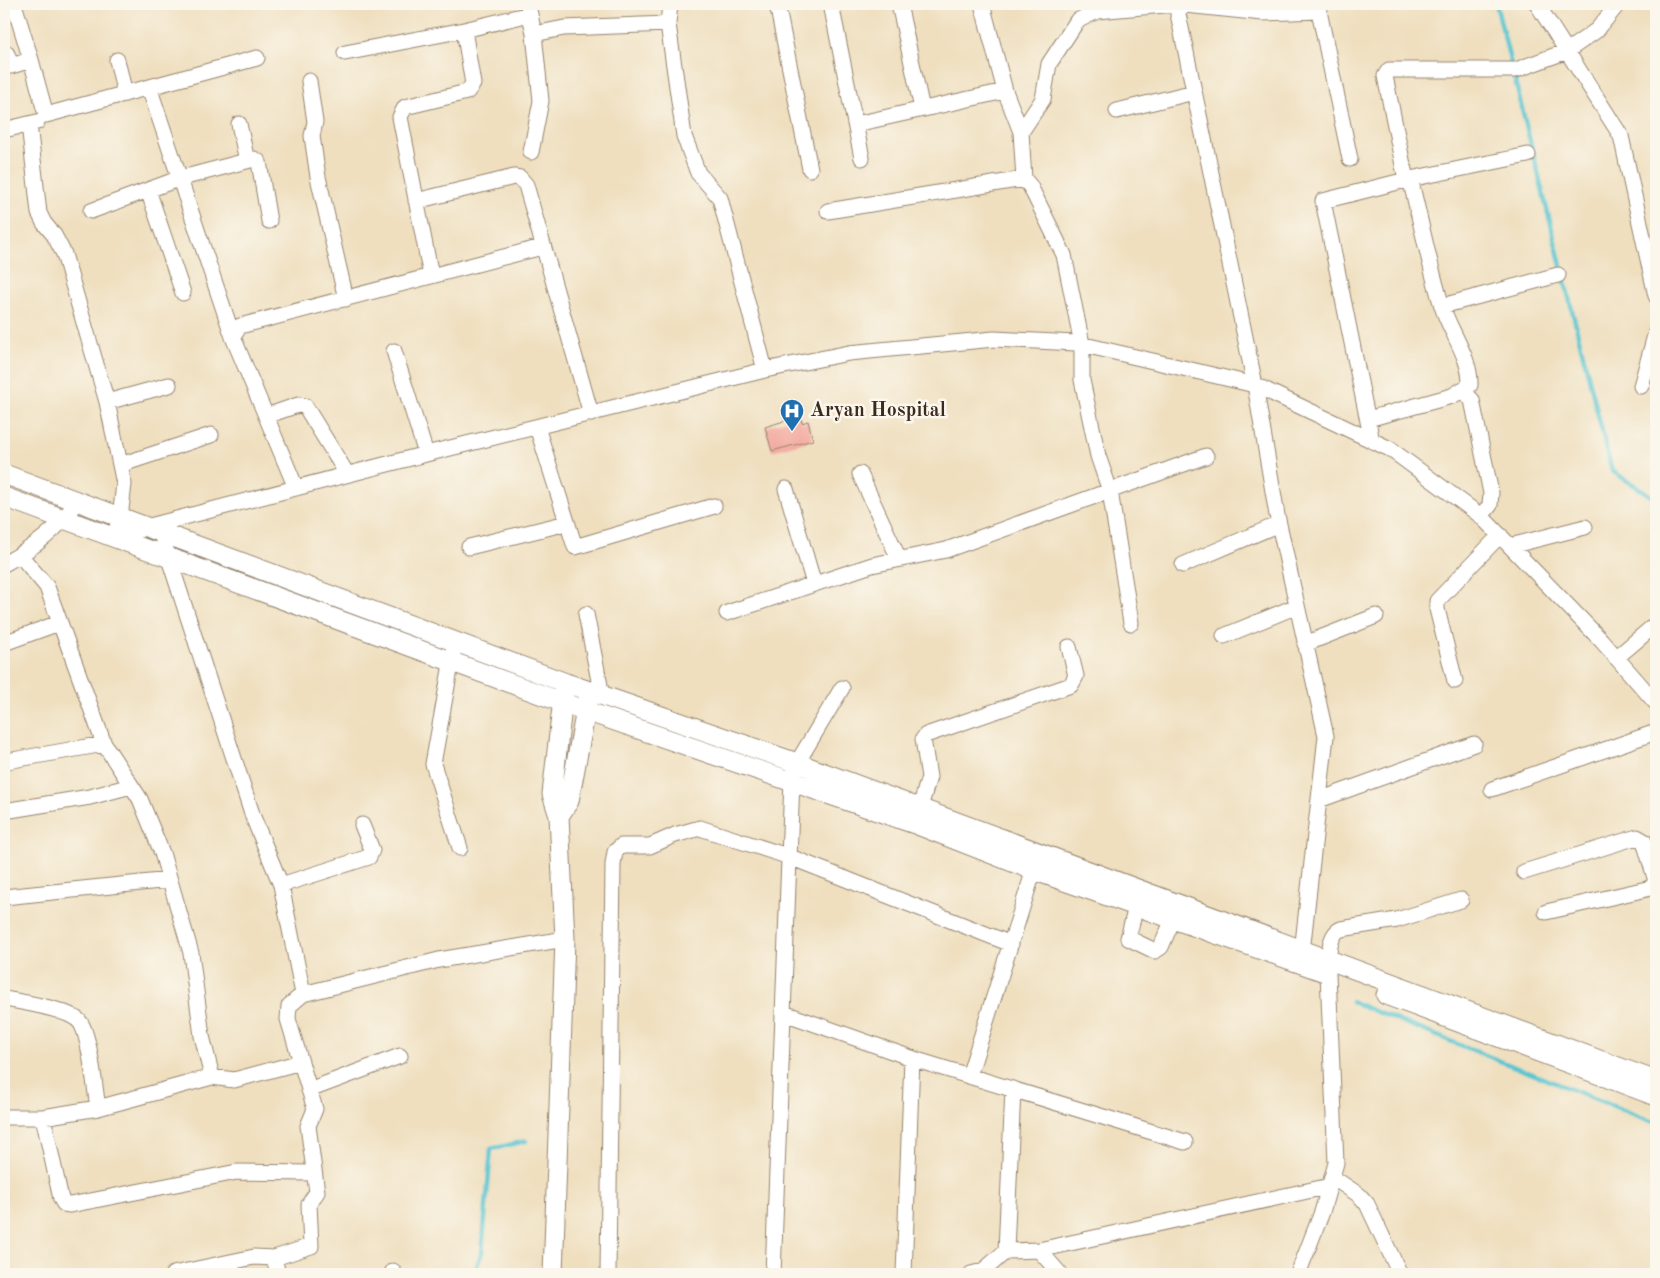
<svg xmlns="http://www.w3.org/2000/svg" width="1660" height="1278" viewBox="0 0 1660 1278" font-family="'Old Standard TT',serif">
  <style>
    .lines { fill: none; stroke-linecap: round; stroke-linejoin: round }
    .stream { stroke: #58c5d0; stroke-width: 4.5 }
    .building { fill: #f3aaa0 }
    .minor-casing { stroke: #95846e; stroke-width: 17 }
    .major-casing { stroke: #95846e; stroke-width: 21 }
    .minor { stroke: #fff; stroke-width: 15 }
    .major { stroke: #fff; stroke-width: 19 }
    .labels { text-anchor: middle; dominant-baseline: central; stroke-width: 5; stroke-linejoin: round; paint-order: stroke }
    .poi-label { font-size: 20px; font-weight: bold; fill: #3b2a1e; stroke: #fbf7ec; text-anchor: start }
  </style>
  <rect width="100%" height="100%" fill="#fbf7ec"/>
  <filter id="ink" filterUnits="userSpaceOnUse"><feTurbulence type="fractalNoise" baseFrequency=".02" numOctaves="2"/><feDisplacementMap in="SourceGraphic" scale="10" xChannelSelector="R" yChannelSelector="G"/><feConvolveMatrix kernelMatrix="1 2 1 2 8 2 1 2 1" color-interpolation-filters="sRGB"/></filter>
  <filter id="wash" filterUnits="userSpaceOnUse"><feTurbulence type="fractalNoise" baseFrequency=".0096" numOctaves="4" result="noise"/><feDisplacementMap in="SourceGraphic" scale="20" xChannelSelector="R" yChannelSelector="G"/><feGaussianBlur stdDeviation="1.12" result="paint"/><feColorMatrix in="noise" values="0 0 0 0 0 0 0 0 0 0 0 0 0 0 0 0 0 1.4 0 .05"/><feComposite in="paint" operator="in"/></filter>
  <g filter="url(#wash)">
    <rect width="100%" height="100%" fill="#efdfbf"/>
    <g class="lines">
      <path class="stream" d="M 1496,4 L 1612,471 L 1656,499
        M 1352,1002 L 1656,1123
        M 474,1274 L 482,1252 L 491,1149 L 526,1141"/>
    </g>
    <g id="blocks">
      <path class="building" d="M 800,416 L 802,423 L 808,421 L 813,440 L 772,451 L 765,427 Z"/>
    </g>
  </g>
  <g filter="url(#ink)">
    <use href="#blocks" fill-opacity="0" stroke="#95846e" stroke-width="1"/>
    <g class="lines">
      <defs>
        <path id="minor" d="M 14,4 L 31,60
          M 670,4 L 668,24 L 684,136 L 698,173 L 720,198 L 765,370
          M 777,4 L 810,169
          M 831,4 L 862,158
          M 899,4 L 922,109
          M 982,4 L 1005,91 L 1021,132 L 1024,179
          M 1176,4 L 1255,385 L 1277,515 L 1326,736 L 1301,961
          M 1537,4 L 1621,136 L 1656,296
          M 528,5 L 534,34 L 541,101 L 531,152
          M 534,34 L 564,28 L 668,24
          M 345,53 L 464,30 L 530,14
          M 4,54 L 7,54 L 11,66 L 31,60 L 46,115 L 257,58
          M 117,60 L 125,94
          M 309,81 L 315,122 L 312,136 L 318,177 L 346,299
          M 149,87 L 233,337
          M 1117,111 L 1194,92
          M 29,124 L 39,213 L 44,223 L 54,235 L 64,254 L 107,402 L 124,484 L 120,518 L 114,537
          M 239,124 L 247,161
          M 856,124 L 1005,91
          M 4,130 L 37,122
          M 1021,132 L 1043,99 L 1049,64 L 1077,21 L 1097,11 L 1176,4 L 1263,13 L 1319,11 L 1350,159
          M 1406,180 L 1385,76 L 1389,70 L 1516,70 L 1567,51 L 1597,30 L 1618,4
          M 148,190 L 183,293
          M 416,201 L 514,177 L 520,178 L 526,185 L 591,414
          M 91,211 L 178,179 L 254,159 L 259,162 L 269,221
          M 828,211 L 1024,179 L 1030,186 L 1064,255 L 1082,344 L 1082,380 L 1098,456 L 1110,491 L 1131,623
          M 431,276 L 400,117 L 405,107 L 467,92 L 473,84 L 464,30
          M 1442,306 L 1558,275
          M 394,351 L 426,454
          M 1641,386 L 1656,332
          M 1463,391 L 1472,400 L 1491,493 L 1490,505 L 1481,516
          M 107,402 L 169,385
          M 266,416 L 298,405 L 305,406 L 347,474
          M 1368,419 L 1452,396 L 1470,385 C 1471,358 1450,332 1442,306 C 1429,265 1421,221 1410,179
          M 537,427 L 575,547 L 714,506
          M 1372,441 L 1323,201 L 1410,179 L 1528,155
          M 120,465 L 211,435
          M 860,474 L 899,559
          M 296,488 L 233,337 L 240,326 L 542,247
          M 786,489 L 814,584
          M 161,534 L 253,817 L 281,885 L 303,994
          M 118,539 L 146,527 L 426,454 L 765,370 L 849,353 L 994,339 L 1076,343 L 1255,385 L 1390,449 L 1481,516 L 1601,640 L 1656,703
          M 1510,546 L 1585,527
          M 469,547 L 567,523
          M 20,555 L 47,587 L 104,744 L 140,799 L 162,853 L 191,953 L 202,1036 L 212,1077
          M 4,564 C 33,548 60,529 77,500
          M 1183,565 L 1279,524
          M 727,613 L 872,565 L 946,550 L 1206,456
          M 586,614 L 602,696
          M 1224,636 L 1297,606
          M 455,642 L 433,764 L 460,848
          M 4,643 L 59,623
          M 1305,644 L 1376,616
          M 1616,658 L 1656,624
          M 1455,681 L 1437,609 L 1437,601 L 1500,535
          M 7,761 L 104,744
          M 1492,789 L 1656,732
          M 1319,800 L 1474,744
          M 4,811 L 90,797 L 131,786
          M 917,818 L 929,777 L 923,739 L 926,735 L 1071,685 L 1076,676 L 1069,647
          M 1524,872 L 1637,837 L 1644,841 L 1656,881 L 1651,888 L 1546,912
          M 281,885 L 369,857 L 372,850 L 362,825
          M 1139,895 L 1128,938 L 1155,951 L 1161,947 L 1177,910
          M 4,897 L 170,880
          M 4,999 C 21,1002 69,1009 80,1022 C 90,1035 95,1090 98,1108 L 212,1077 L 234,1080 L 301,1062
          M 784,1013 L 920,1061 L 1185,1142
          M 969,1076 L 1037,860
          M 309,1090 L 400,1056
          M 4,1117 L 43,1117 L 98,1108
          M 43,1117 L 61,1199 L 64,1204 L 70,1205 L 237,1172 L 314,1173
          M 1332,1177 L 1359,1195 L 1367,1204 L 1400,1274
          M 1039,1250 L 1060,1274
          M 1006,1251 L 1039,1250 L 1330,1186
          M 274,1258 L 278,1274
          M 393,1271 L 394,1274
          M 173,1274 L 254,1257 L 274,1258 L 311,1246 L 309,1204 L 317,1192 L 308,1126 L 315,1109 L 288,1019 L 289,1006 L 303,994 L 439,960 L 565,939
          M 608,1274 L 613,864 L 615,852 L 621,846 L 650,846 L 675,835 L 700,828 L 790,857 L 1011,944
          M 773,1274 L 792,781 L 797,763 L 842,688
          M 904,1274 L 912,1058
          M 971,1274 L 983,1271 L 1006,1251 L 1013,1089
          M 1298,1274 L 1322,1212 L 1336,1163 L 1328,973 C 1328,961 1328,934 1341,929 L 1397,920 L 1461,900"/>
        <path id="major" d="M 4,474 L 566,683 L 800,764 L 1656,1081
          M 4,497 L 586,711 L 915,824 L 1033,870 L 1325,972
          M 559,816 L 569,801 L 588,699
          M 1386,995 L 1656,1096
          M 553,1274 L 565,939 L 559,816 L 552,794 L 564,690"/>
      </defs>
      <use href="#minor" class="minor-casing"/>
      <use href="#major" class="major-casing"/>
      <use href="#minor" class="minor"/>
      <use href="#major" class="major"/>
    </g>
  </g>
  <defs>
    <symbol id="hospital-pin" viewBox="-11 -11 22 30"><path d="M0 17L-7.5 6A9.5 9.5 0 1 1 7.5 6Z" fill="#1f6fb2" stroke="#fbf7ec"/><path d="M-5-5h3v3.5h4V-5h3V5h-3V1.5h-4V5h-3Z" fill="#fff"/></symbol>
  </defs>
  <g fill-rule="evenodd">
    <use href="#hospital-pin" x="778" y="397" width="28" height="38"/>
  </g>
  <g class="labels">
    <g class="poi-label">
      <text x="810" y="411">Aryan Hospital</text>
    </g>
  </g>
  <rect width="1660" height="1278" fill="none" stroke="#fbf7ec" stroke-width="20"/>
</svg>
